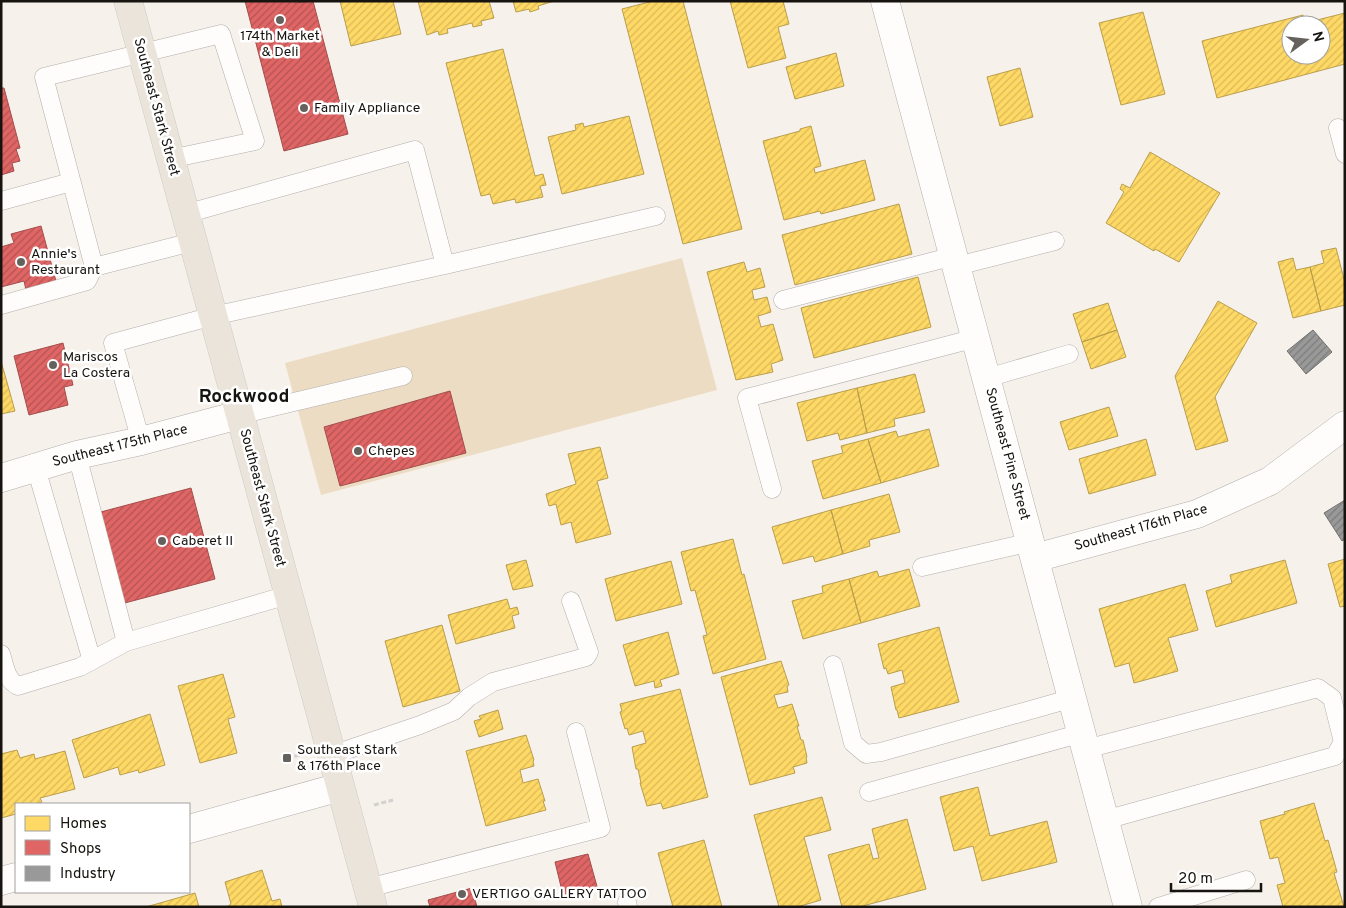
<svg xmlns="http://www.w3.org/2000/svg" width="1346" height="908" viewBox="0 0 1346 908" font-family="Overpass,sans-serif">
  <style>
    .green { fill: #eddcc4 }
    .homes { fill: url(#homes-hatch); stroke: #b99e4c; fill-rule: evenodd }
    .shops { fill: url(#shops-hatch); stroke: #a44d4c }
    .industry { fill: url(#industry-hatch); stroke: #727170 }
    .lines { fill: none; stroke-linecap: round; stroke-linejoin: round }
    .lane-casing { stroke: #b2aeaa; stroke-width: 19 }
    .street-casing { stroke: #b2aeaa; stroke-width: 29 }
    .primary-casing { stroke: #cdcbc8; stroke-width: 29 }
    .path { stroke: #d3d2d0; stroke-width: 3; stroke-dasharray: 5 2.5; stroke-linecap: butt }
    .lane { stroke: #fefdfc; stroke-width: 18 }
    .street { stroke: #fefdfc; stroke-width: 28 }
    .primary { stroke: #eae4da; stroke-width: 28 }
    .poi-dot { fill: #65615d; stroke: #fff; stroke-width: 2 }
    .labels { text-anchor: middle; dominant-baseline: central; stroke-width: 5; stroke-linejoin: round; paint-order: stroke }
    .poi-label { font-size: 14px; fill: #171410; stroke: #fff; text-anchor: start }
    .street-label { font-size: 14px; fill: #171410; stroke: #fff }
    .district-label { font-size: 19px; font-weight: bold; fill: #171410; stroke: #fff }
  </style>
  <defs>
    <pattern id="homes-hatch" width="6" height="6" patternUnits="userSpaceOnUse" patternTransform="scale(1.25)"><rect width="6" height="6" fill="#ffd966"/><path d="M-1 1l2-2M0 6l6-6M5 7l2-2" fill="none" stroke="#dab957"/></pattern>
    <pattern id="shops-hatch" width="6" height="6" patternUnits="userSpaceOnUse" patternTransform="scale(1.25)"><rect width="6" height="6" fill="#e06666"/><path d="M-1 1l2-2M0 6l6-6M5 7l2-2" fill="none" stroke="#b55353"/></pattern>
    <pattern id="industry-hatch" width="6" height="6" patternUnits="userSpaceOnUse" patternTransform="scale(1.25)"><rect width="6" height="6" fill="#999"/><path d="M-1 1l2-2M0 6l6-6M5 7l2-2" fill="none" stroke="#7c7c7b"/></pattern>
  </defs>
  <rect width="100%" height="100%" fill="#f6f1eb"/>
  <path class="green" d="M 682,258 L 717,390 L 321,495 L 285,363 Z"/>
  <path class="homes" d="M 340,1 L 393,1 L 401,34 L 351,46 Z
    M 418,1 L 489,1 L 494,18 L 481,21 L 482,25 L 473,27 L 472,23 L 447,29 L 448,33 L 439,35 L 438,31 L 427,35 Z
    M 513,1 L 554,1 L 538,6 L 539,9 L 530,12 L 529,9 L 516,12 Z
    M 653,1 L 683,1 L 742,229 L 683,244 L 622,9 Z
    M 730,1 L 783,1 L 789,24 L 778,27 L 786,58 L 748,68 Z
    M 1143,12 L 1165,94 L 1121,105 L 1099,23 Z
    M 1345,13 L 1345,64 L 1217,98 L 1202,41 L 1303,15 L 1305,23 ZM 1291,25 L 1321,25 L 1321,55 L 1291,55 Z
    M 503,49 L 535,176 L 543,174 L 546,185 L 540,186 L 543,197 L 516,203 L 515,199 L 493,204 L 490,194 L 481,196 L 446,63 Z
    M 836,53 L 844,86 L 795,99 L 786,67 Z
    M 1020,68 L 1033,117 L 1000,126 L 987,77 Z
    M 629,116 L 644,174 L 562,194 L 548,137 L 576,130 L 575,125 L 583,123 L 584,127 Z
    M 811,126 L 821,166 L 814,168 L 815,173 L 865,160 L 875,200 L 821,214 L 820,211 L 784,220 L 763,141 L 800,131 L 800,129 Z
    M 1150,152 L 1220,193 L 1179,262 L 1155,249 L 1154,251 L 1106,223 L 1124,192 L 1120,189 L 1122,184 L 1130,188 Z
    M 899,204 L 912,254 L 795,285 L 782,235 Z
    M 1336,248 L 1345,283 L 1345,305 L 1321,311 L 1310,267 L 1324,263 L 1321,251 Z
    M 1293,258 L 1296,270 L 1310,267 L 1321,311 L 1293,318 L 1278,262 Z
    M 744,262 L 747,272 L 760,268 L 765,287 L 752,290 L 754,300 L 767,297 L 771,312 L 758,316 L 761,327 L 773,324 L 783,360 L 771,364 L 773,372 L 736,380 L 707,272 Z
    M 918,277 L 931,327 L 814,358 L 801,308 Z
    M 1218,301 L 1257,323 L 1215,397 L 1228,441 L 1196,450 L 1175,376 Z
    M 1108,303 L 1117,330 L 1082,342 L 1073,314 Z
    M 1117,330 L 1126,357 L 1091,369 L 1082,342 Z
    M 1,361 L 15,411 L 1,414 Z
    M 915,374 L 925,412 L 894,419 L 895,426 L 867,433 L 857,388 Z
    M 857,388 L 867,433 L 840,440 L 838,433 L 807,441 L 797,403 Z
    M 1109,407 L 1118,436 L 1069,450 L 1060,422 Z
    M 929,429 L 939,466 L 881,483 L 868,439 L 896,431 L 898,437 Z
    M 868,439 L 881,483 L 823,499 L 812,461 L 843,453 L 841,446 Z
    M 1146,439 L 1156,475 L 1089,494 L 1079,459 Z
    M 600,447 L 608,478 L 597,481 L 611,534 L 576,543 L 571,522 L 561,525 L 556,504 L 549,506 L 546,494 L 576,484 L 568,454 Z
    M 889,494 L 900,532 L 869,540 L 870,546 L 843,554 L 831,510 Z
    M 831,510 L 843,554 L 815,562 L 813,556 L 783,564 L 772,527 Z
    M 733,539 L 742,575 L 744,574 L 766,659 L 713,674 L 703,636 L 707,635 L 695,590 L 691,591 L 681,552 Z
    M 1345,559 L 1345,606 L 1340,607 L 1328,564 Z
    M 526,560 L 533,586 L 513,590 L 506,565 Z
    M 1285,560 L 1297,603 L 1216,627 L 1206,591 L 1232,583 L 1230,575 Z
    M 671,561 L 682,604 L 616,621 L 605,579 Z
    M 909,569 L 920,606 L 861,623 L 849,579 L 877,571 L 879,577 Z
    M 849,579 L 861,623 L 803,639 L 792,601 L 823,593 L 822,586 Z
    M 1185,584 L 1198,630 L 1168,638 L 1178,671 L 1134,683 L 1129,663 L 1115,667 L 1099,609 Z
    M 507,599 L 510,609 L 517,607 L 519,614 L 512,616 L 515,628 L 456,644 L 448,615 Z
    M 442,625 L 460,691 L 403,707 L 385,641 Z
    M 939,627 L 959,702 L 899,718 L 897,710 L 896,710 L 891,687 L 905,683 L 902,670 L 888,674 L 886,668 L 884,669 L 878,644 Z
    M 668,632 L 679,674 L 660,680 L 662,686 L 655,688 L 654,681 L 635,686 L 623,645 Z
    M 781,661 L 789,685 L 787,686 L 788,692 L 774,695 L 778,708 L 792,704 L 799,726 L 797,726 L 801,740 L 803,740 L 807,757 L 806,757 L 807,763 L 793,767 L 795,773 L 750,785 L 721,677 Z
    M 223,674 L 235,717 L 228,719 L 237,753 L 200,763 L 178,686 Z
    M 680,689 L 708,797 L 663,809 L 661,803 L 647,806 L 640,783 L 641,783 L 638,769 L 636,769 L 632,747 L 646,743 L 643,731 L 629,735 L 627,728 L 625,729 L 620,712 L 622,711 L 620,704 Z
    M 498,710 L 503,729 L 479,737 L 474,721 L 481,719 L 479,716 Z
    M 150,714 L 165,765 L 139,773 L 138,770 L 120,775 L 118,767 L 84,778 L 72,740 Z
    M 526,735 L 534,760 L 533,761 L 534,766 L 520,770 L 523,783 L 538,779 L 545,801 L 543,801 L 546,810 L 486,826 L 466,751 Z
    M 17,750 L 20,758 L 34,754 L 35,759 L 65,751 L 75,789 L 40,798 L 42,802 L 35,804 L 16,804 L 16,814 L 1,818 L 1,754 Z
    M 978,787 L 990,836 L 1047,821 L 1057,862 L 982,881 L 973,846 L 954,851 L 940,797 Z
    M 822,797 L 831,830 L 804,837 L 821,900 L 797,907 L 779,907 L 754,815 Z
    M 1314,803 L 1325,841 L 1328,840 L 1337,872 L 1334,873 L 1344,907 L 1283,907 L 1277,885 L 1285,883 L 1278,857 L 1270,859 L 1260,821 L 1285,814 L 1284,812 Z
    M 907,819 L 926,889 L 859,907 L 842,907 L 828,855 L 869,844 L 873,859 L 879,858 L 872,829 Z
    M 704,840 L 722,907 L 673,907 L 658,853 Z
    M 262,870 L 272,901 L 280,899 L 282,907 L 227,907 L 231,904 L 225,882 Z
    M 195,893 L 199,907 L 146,907 Z"/>
  <path class="shops" d="M 245,1 L 295,1 L 295,3 L 313,1 L 348,134 L 284,151 Z
    M 1,88 L 4,88 L 20,148 L 16,149 L 20,161 L 12,163 L 14,171 L 1,175 Z
    M 41,226 L 56,281 L 26,290 L 24,281 L 1,287 L 1,247 L 14,243 L 11,234 Z
    M 63,343 L 73,385 L 64,387 L 68,405 L 29,415 L 14,356 Z
    M 450,391 L 466,453 L 340,486 L 324,427 Z
    M 191,488 L 215,579 L 121,604 L 97,513 Z
    M 588,854 L 598,890 L 564,899 L 555,862 Z
    M 472,888 L 477,907 L 430,907 L 428,900 Z"/>
  <path class="industry" d="M 1313,330 L 1332,352 L 1306,374 L 1287,351 Z
    M 1345,500 L 1345,539 L 1342,541 L 1324,513 Z"/>
  <g class="lines">
    <defs>
      <path id="lane" d="M 1338,128 L 1345,154
        M 170,159 L 255,141 L 221,34 L 44,77 L 94,267 L 192,242
        M 1,201 L 71,182
        M 445,265 L 656,216
        M 957,266 L 1055,241
        M 783,300 L 954,256
        M 1,305 L 87,281 L 94,267
        M 987,378 L 1069,354
        M 239,415 L 403,376
        M 141,441 L 113,343 L 213,316 L 445,265 L 415,150 L 185,214
        M 77,455 L 126,642 L 288,595
        M 36,468 L 92,661
        M 772,489 L 747,398 L 976,338
        M 922,567 L 1031,542
        M 1,654 C 5,666 6,680 18,686 L 80,667 L 126,642
        M 833,665 L 853,743 L 866,754 L 881,752 L 1073,698
        M 1086,749 L 1318,688 L 1332,698 L 1343,742 L 1335,756 L 1105,820
        M 332,755 L 420,725 L 454,711 L 469,697 L 493,682 L 586,657 L 589,652 L 571,601
        M 869,792 L 1082,733
        M 368,888 L 601,828 L 576,732
        M 627,902 L 628,907
        M 1158,907 L 1246,880"/>
      <path id="street" d="M 885,1 L 1128,907
        M 1,478 L 77,455 L 141,441 L 239,415
        M 1035,558 L 1197,514 L 1270,481 L 1345,425
        M 189,829 L 340,787
        M 1,881 L 16,877"/>
      <path id="primary" d="M 128,1 L 373,907"/>
    </defs>
    <use href="#lane" class="lane-casing"/>
    <use href="#street" class="street-casing"/>
    <use href="#primary" class="primary-casing"/>
    <path class="path" d="M 287,758 L 303,754
      M 374,805 L 393,800"/>
    <use href="#lane" class="lane"/>
    <use href="#street" class="street"/>
    <use href="#primary" class="primary"/>
  </g>
  <g class="poi-dot">
    <circle cx="280" cy="20" r="5"/>
    <circle cx="304" cy="108" r="5"/>
    <circle cx="21" cy="262" r="5"/>
    <circle cx="53" cy="365" r="5"/>
    <circle cx="358" cy="451" r="5"/>
    <circle cx="162" cy="541" r="5"/>
    <rect x="282" y="753" width="10" height="10" rx="2.5"/>
    <circle cx="462" cy="894" r="5"/>
  </g>
  <g class="labels">
    <g class="poi-label">
      <text x="280" y="36" text-anchor="middle">174th Market<tspan x="280" dy="16">&amp; Deli</tspan></text>
      <text x="314" y="108">Family Appliance</text>
      <text x="31" y="254">Annie's<tspan x="31" dy="16">Restaurant</tspan></text>
      <text x="63" y="357">Mariscos<tspan x="63" dy="16">La Costera</tspan></text>
      <text x="368" y="451">Chepes</text>
      <text x="172" y="541">Caberet II</text>
      <text x="297" y="750">Southeast Stark<tspan x="297" dy="16">&amp; 176th Place</tspan></text>
      <text x="472" y="894">VERTIGO GALLERY TATTOO</text>
    </g>
    <g class="street-label">
      <text transform="translate(156 107) rotate(75)">Southeast Stark Street</text>
      <text transform="translate(120 446) rotate(-14)">Southeast 175th Place</text>
      <text transform="translate(1007 454) rotate(75)">Southeast Pine Street</text>
      <text transform="translate(262 498) rotate(75)">Southeast Stark Street</text>
      <text transform="translate(1141 528) rotate(-16)">Southeast 176th Place</text>
    </g>
    <g class="district-label">
      <text x="244" y="397">Rockwood</text>
    </g>
  </g>
  <rect width="1346" height="908" fill="none" stroke="#171410" stroke-width="5"/>
  <rect x="15" y="803" width="175" height="90" fill="#ffffff" stroke="#a2a19f"/>
  <rect x="25" y="816" width="25" height="15" fill="#ffd966" stroke="#a2a19f"/>
  <text x="60" y="828" font-size="15" fill="#171410">Homes</text>
  <rect x="25" y="840" width="25" height="15" fill="#e06666" stroke="#a2a19f"/>
  <text x="60" y="853" font-size="15" fill="#171410">Shops</text>
  <rect x="25" y="866" width="25" height="15" fill="#999999" stroke="#a2a19f"/>
  <text x="60" y="878" font-size="15" fill="#171410">Industry</text>
  <g transform="translate(1306 40) rotate(75)"><circle r="24" fill="#ffffff" stroke="#a2a19f"/>
  <path d="M0-4L9 19L0 12L-9 19Z" fill="#65615d"/>
  <text y="-8" font-size="14" font-weight="bold" text-anchor="middle" fill="#171410">N</text>
  </g>
  <path d="M1171 883v8h90v-8" fill="none" stroke="#171410" stroke-width="2.5"/>
  <text x="1178" y="883" font-size="15" fill="#171410" stroke="#ffffff" stroke-width="4" paint-order="stroke">20 m</text>
</svg>
